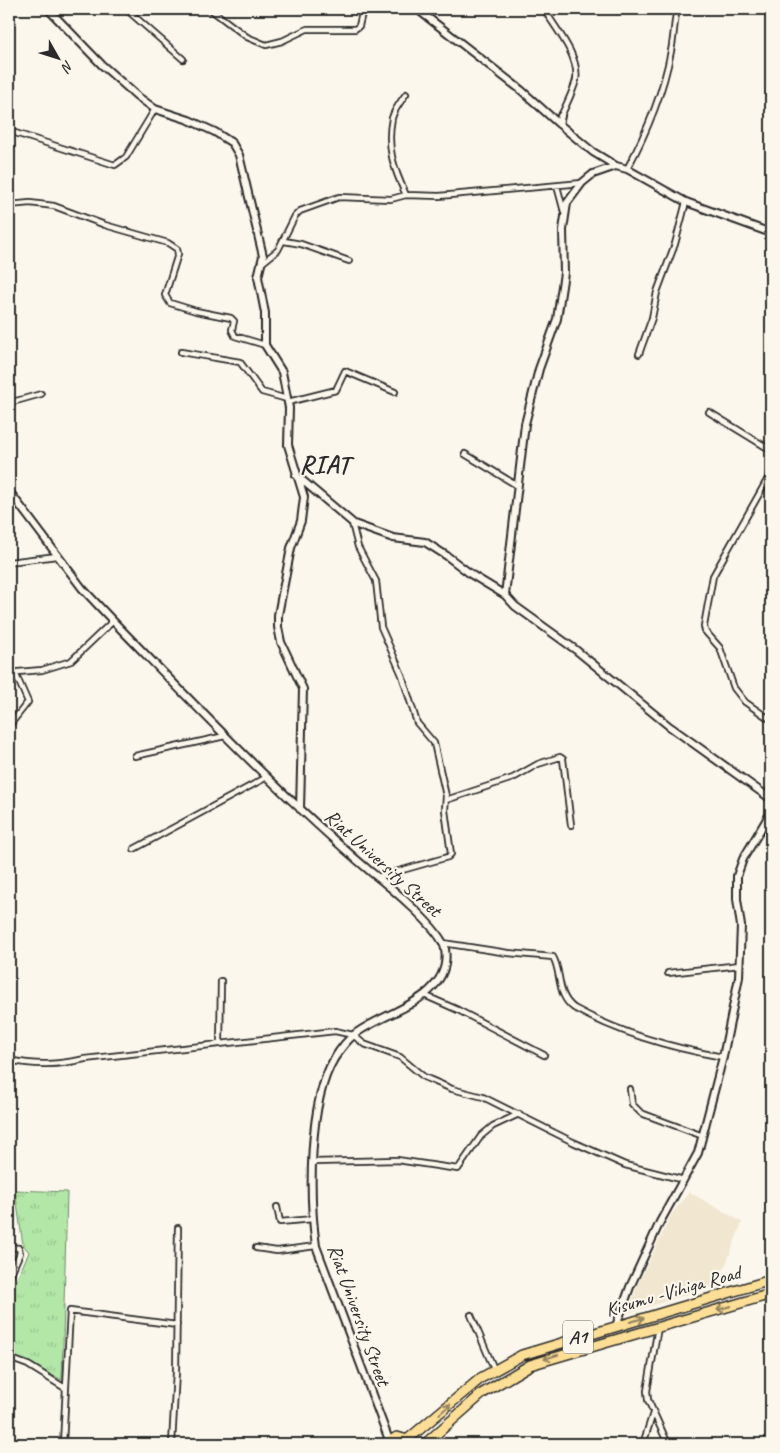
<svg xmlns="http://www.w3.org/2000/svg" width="780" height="1453" viewBox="0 0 780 1453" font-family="Caveat,sans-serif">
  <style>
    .built { fill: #f1e6d0 }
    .grass { fill: url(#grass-tufts); stroke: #6f896a }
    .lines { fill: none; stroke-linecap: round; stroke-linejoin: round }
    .street-casing { stroke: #2b2b2b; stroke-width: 8 }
    .secondary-casing { stroke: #2b2b2b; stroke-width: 10 }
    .highway-casing { stroke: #2b2b2b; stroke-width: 12 }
    .street { stroke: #fbf7ec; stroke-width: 4.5 }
    .secondary { stroke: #fbf7ec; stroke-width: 6 }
    .highway { stroke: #fcde96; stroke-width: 9 }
    .oneway { stroke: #948460 }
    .labels { text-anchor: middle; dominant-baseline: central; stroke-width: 4.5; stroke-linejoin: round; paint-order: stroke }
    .shield { fill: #fbf7ec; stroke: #696865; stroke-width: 1 }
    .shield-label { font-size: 19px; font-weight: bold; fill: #2b2b2b }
    .street-label { font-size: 20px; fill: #2b2b2b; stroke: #fbf7ec }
    .district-label { font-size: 25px; font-weight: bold; letter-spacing: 1px; fill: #2b2b2b; stroke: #fbf7ec }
  </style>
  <defs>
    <pattern id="grass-tufts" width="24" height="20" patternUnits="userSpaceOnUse" patternTransform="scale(1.25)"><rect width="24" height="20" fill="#b3e7a8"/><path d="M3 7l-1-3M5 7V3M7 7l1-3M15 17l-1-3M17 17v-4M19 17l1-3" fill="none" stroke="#9ac691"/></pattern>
  </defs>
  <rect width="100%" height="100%" fill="#fbf7ec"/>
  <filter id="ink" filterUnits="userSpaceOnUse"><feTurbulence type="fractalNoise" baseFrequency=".02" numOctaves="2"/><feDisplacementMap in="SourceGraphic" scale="10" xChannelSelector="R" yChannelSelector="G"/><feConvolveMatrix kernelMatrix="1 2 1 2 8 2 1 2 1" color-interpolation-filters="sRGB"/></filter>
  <g filter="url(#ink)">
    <path class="built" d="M 689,1192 L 742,1222 L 718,1285 L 628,1313 L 638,1284 L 672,1214 Z"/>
    <path class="grass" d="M 15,1190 L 67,1192 L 62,1380 L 9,1354 L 9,1297 L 29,1252 L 23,1245 Z"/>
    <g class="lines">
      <defs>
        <path id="street" d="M 126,9 L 183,59
          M 210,9 L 247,37 L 266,45 L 282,41 L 307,29 L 355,29 L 359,26 L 363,9
          M 544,9 C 555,28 580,56 576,80 C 573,92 566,105 561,116
          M 406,94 C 401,101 394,110 392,118 C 386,148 394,169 406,195
          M 9,131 L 115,165 L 126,157 L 155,109
          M 627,169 C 647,132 663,93 671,51 C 674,37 674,22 677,9
          M 557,186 L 564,212
          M 9,205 L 30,203 L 54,206 L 105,225 L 168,243 L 177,249 L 178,254 L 165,295 L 170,303 L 196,311 L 231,318 L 234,321 L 232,330 L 235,336 L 265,345
          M 284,241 L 301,244 L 349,261
          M 262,263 L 278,250 L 295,216 L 300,211 L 339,197 L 391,199 L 406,195 L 439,196 L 582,183
          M 181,352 L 240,362 L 262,392 L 287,399
          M 639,354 L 652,318 L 657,292 L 675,244 L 686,202
          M 288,402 L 336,390 L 345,371 L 395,392
          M 9,403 L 41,394
          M 709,412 L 771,450
          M 465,454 L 518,486
          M 771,473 L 713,576 L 704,626 L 705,631 L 720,648 L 734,688 L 745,702 L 771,720
          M 352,523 L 358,547 L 376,581 L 381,627 L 402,675 L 417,723 L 434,743 L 446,796 L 445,810 L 451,854 L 448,857 L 378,877
          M 9,562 L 57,556
          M 9,726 L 28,702 L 16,675 L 18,672 L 42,670 L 71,661 L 113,621
          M 135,756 L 225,736
          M 446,800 L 513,778 L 538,764 L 560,757 L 563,759 L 571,825
          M 134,849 L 267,777
          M 443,943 L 508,953 L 553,957 C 562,972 556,995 574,1008 C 619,1033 672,1048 723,1057
          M 668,973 L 740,965
          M 424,995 L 458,1010 L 544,1055
          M 220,1043 L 221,981
          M 9,1060 C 36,1066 58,1065 85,1059 L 335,1031 L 353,1035 L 364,1044 L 400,1057 L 424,1077 L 452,1089 L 483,1097 L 573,1142 L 625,1165 L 684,1180
          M 630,1089 L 632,1104 L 641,1113 L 703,1136
          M 314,1162 L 397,1160 L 458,1169 L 481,1136 L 493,1126 L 519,1114
          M 277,1207 L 280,1222 L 313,1219
          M 9,1247 L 19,1248 L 20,1253 L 9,1278
          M 256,1248 L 277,1251 L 316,1246
          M 471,1315 L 494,1369
          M 658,1327 L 647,1391 L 648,1400 L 668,1444
          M 9,1358 L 28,1365 L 65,1388
          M 63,1444 L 70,1311 L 177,1325
          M 172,1444 L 176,1372 L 178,1228
          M 643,1444 L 653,1413"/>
        <path id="secondary" d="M 48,9 L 102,65 L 137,96 L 155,109 L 189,120 L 215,132 L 232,143 L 239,155 L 263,256 L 258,277 L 265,313 L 265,345 L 282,372 L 289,408 L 288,445 L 304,497 L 301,521 L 291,548 L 278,615 L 278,627 L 281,642 L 303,689 L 300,809
          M 417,9 L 521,90 L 559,124
          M 561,116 L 559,124 L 593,152 L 616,166
          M 296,475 L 354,524 L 393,538 L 425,542 L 447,556 L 472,575 L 505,595 L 515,606 L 576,650 L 669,726 L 771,799
          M 9,491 L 82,588 L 113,621 C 197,707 279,794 371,872 C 388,885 442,930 445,949 C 453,999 385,1011 355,1034 C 347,1040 339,1051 334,1059 C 308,1103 309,1197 316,1246 L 389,1440
          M 505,595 L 525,424 L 539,369 L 557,319 L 564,273 L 563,230 L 567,203 L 582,183 L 593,174 L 616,166 L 627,169 L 686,202 L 771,233
          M 616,1326 L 630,1287 L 660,1222 L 698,1153 L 723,1057 L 739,977 L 741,926 L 737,899 L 737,876 L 743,859 L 771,812"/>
        <path id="highway" d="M 407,1440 L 481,1378 L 522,1355 L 771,1280
          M 384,1444 L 397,1437 L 407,1440 L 412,1444
          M 425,1444 L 483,1393 L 530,1365 L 771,1294"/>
      </defs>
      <use href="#street" class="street-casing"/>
      <use href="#secondary" class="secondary-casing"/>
      <use href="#highway" class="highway-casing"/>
      <use href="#street" class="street"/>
      <use href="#secondary" class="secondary"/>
      <use href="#highway" class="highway"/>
    </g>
    <defs><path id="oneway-shaft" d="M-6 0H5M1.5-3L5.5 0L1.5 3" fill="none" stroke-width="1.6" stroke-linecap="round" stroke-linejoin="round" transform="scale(1.25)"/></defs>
    <g class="oneway">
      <use href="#oneway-shaft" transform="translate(724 1308) rotate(164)"/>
      <use href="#oneway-shaft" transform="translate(637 1320) rotate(-16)"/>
      <use href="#oneway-shaft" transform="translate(551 1357) rotate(163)"/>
      <use href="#oneway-shaft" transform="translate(445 1409) rotate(-41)"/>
    </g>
  </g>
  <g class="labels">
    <rect class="shield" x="563" y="1320.5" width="30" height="33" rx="4"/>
    <g class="shield-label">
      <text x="578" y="1337">A1</text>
    </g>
    <g class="street-label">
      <text transform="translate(383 863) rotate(42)">Riat University Street</text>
      <text transform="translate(673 1291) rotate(-16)">Kisumu -Vihiga Road</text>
      <text transform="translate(359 1315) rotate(70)">Riat University Street</text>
    </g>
    <g class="district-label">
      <text x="325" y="465">RIAT</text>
    </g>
  </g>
  <rect width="780" height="1453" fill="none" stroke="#fbf7ec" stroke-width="30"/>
  <rect x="15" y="15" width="750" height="1423" fill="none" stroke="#2b2b2b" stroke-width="2" filter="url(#ink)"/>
  <g transform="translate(58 58) rotate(129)" stroke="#fbf7ec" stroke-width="4" paint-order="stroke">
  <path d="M0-4L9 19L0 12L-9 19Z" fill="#2b2b2b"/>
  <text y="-8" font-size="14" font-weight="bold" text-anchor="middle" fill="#2b2b2b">N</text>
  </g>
</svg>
